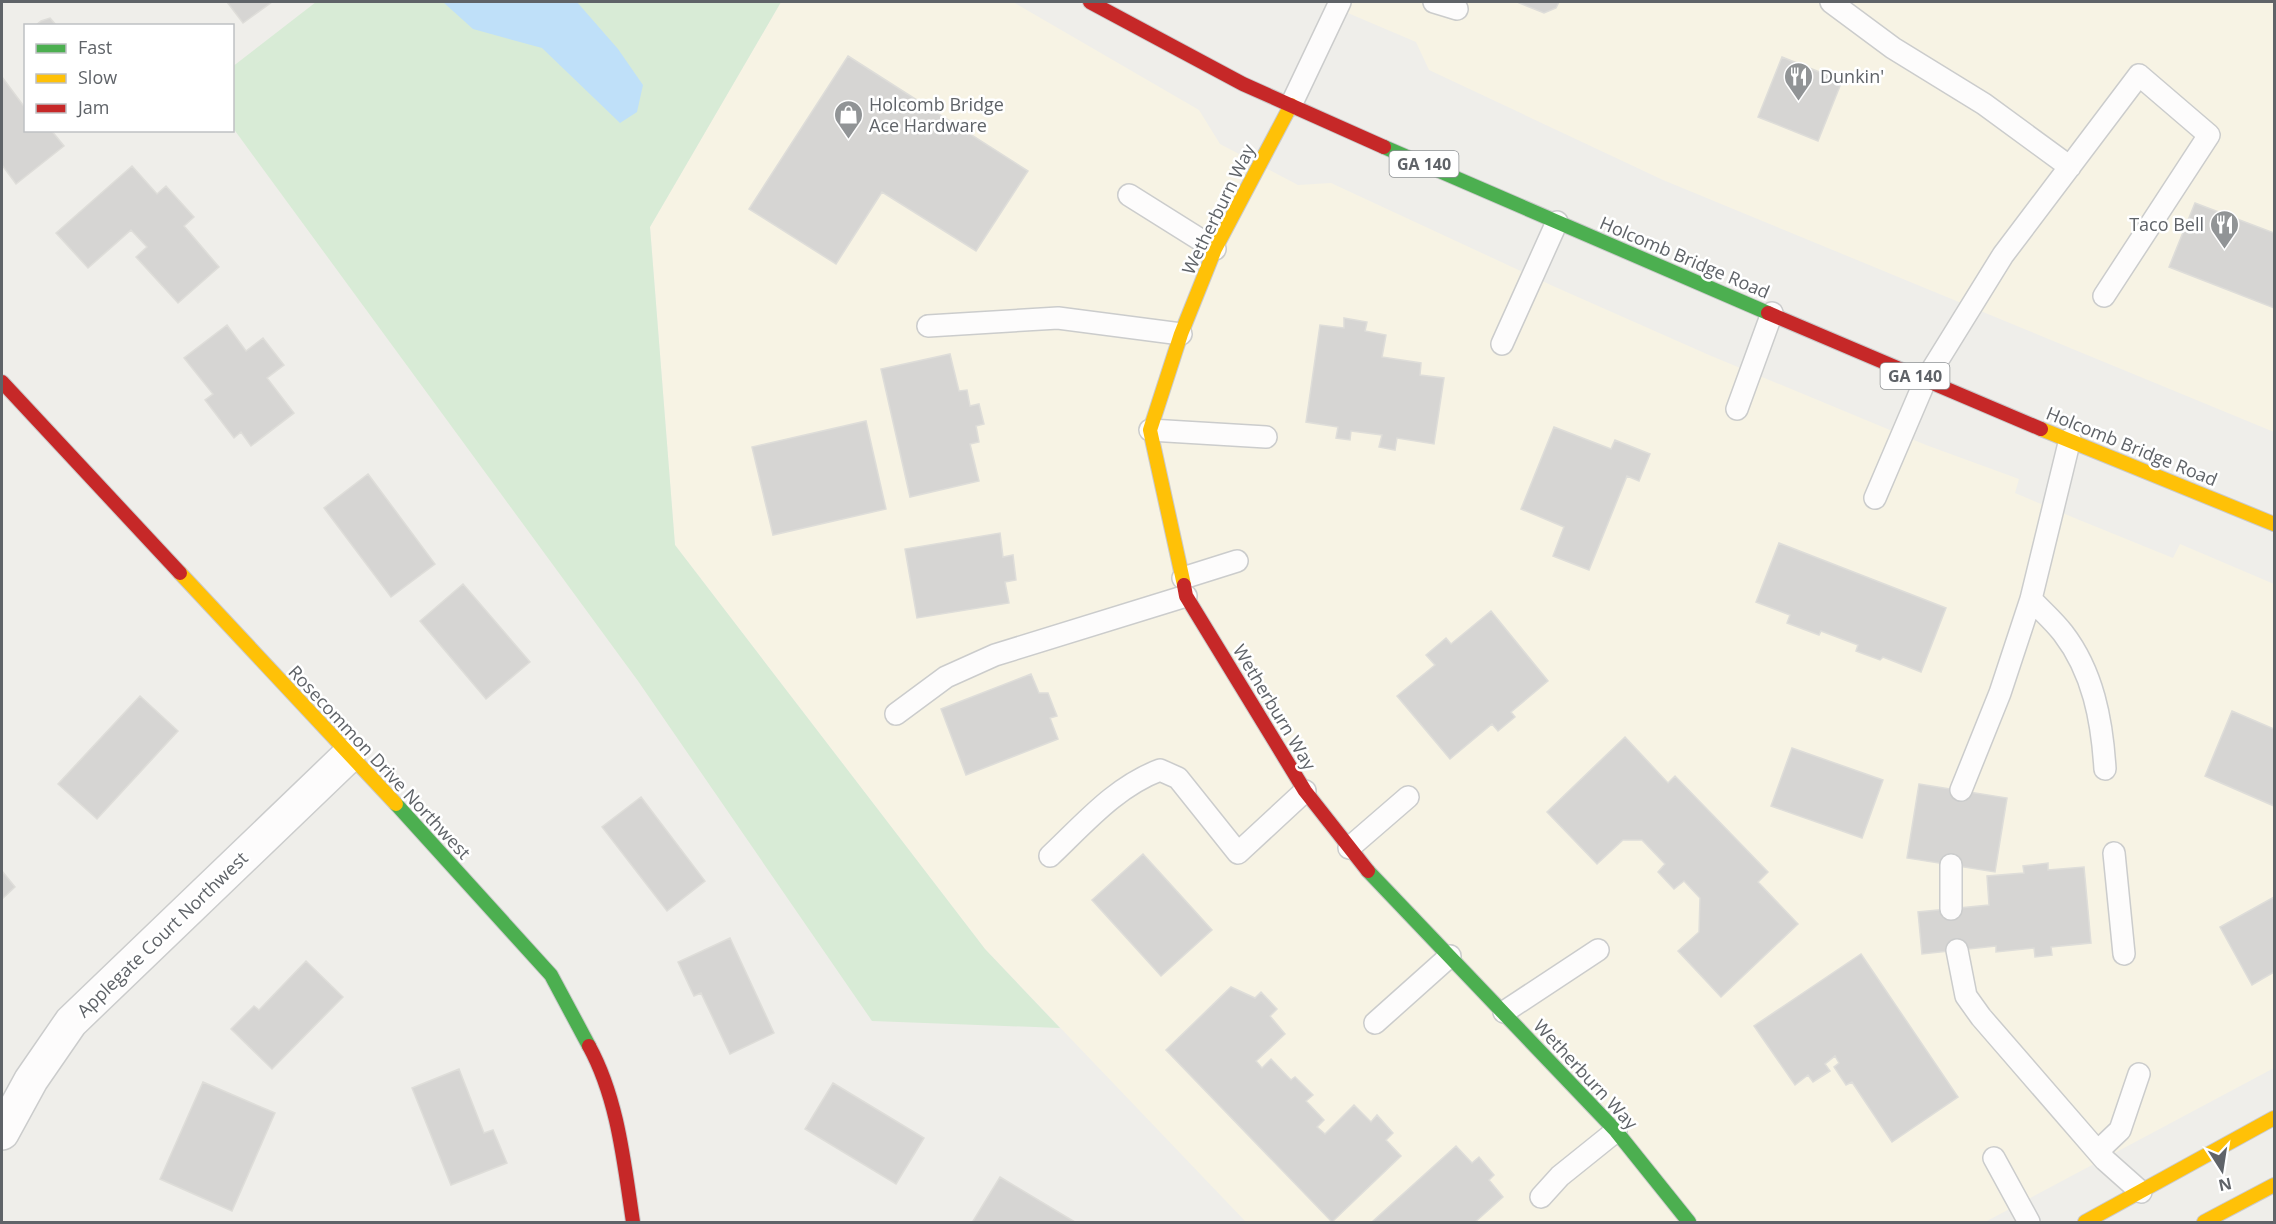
<svg xmlns="http://www.w3.org/2000/svg" width="2276" height="1224" viewBox="0 0 2276 1224" font-family="'Open Sans',sans-serif">
  <style>
    .commercial { fill: #f7f3e4 }
    .green { fill: #d8ebd6 }
    .water { fill: #bfe0f9 }
    .building { fill: #d6d5d3; stroke: #deddd9; stroke-width: 1.5 }
    .lines { fill: none; stroke-linecap: round; stroke-linejoin: round }
    .lane-casing { stroke: #cbcccc; stroke-width: 24 }
    .street-casing { stroke: #cbcccc; stroke-width: 36 }
    .fast-casing { stroke: #cacacb; stroke-width: 16 }
    .slow-casing { stroke: #cacacb; stroke-width: 16 }
    .jam-casing { stroke: #cacacb; stroke-width: 16 }
    .lane { stroke: #fdfcfc; stroke-width: 21 }
    .street { stroke: #fdfcfc; stroke-width: 33 }
    .fast { stroke: #4caf50; stroke-width: 14 }
    .slow { stroke: #ffc107; stroke-width: 14 }
    .jam { stroke: #c62828; stroke-width: 14 }
    .labels { text-anchor: middle; dominant-baseline: central; stroke-width: 5; stroke-linejoin: round; paint-order: stroke }
    .shield { fill: #fff; stroke: #8f9295; stroke-width: 1.5 }
    .shield-label { font-size: 16px; font-weight: bold; fill: #5f6368 }
    .poi-label { font-size: 18px; fill: #5f6368; stroke: #fff; text-anchor: start }
    .street-label { font-size: 18px; fill: #5f6368; stroke: #fff }
  </style>
  <rect width="100%" height="100%" fill="#efeeea"/>
  <path class="commercial" d="M 781,2 L 1013,2 L 1199,110 L 1220,144 L 1298,185 L 1331,183 L 1553,286 L 1709,355 L 1926,445 L 2019,479 L 2015,493 L 2077,519 L 2173,558 L 2180,544 L 2274,584 L 2274,1068 L 1985,1222 L 1246,1222 L 985,949 L 675,545 L 650,227 Z
    M 1322,2 L 2274,2 L 2274,432 L 1663,180 L 1429,70 L 1416,42 Z"/>
  <path class="green" d="M 316,2 L 781,2 L 650,227 L 675,545 L 985,949 L 1060,1028 L 872,1021 L 638,681 L 233,128 L 232,67 Z"/>
  <path class="water" d="M 443,2 L 577,2 L 618,49 L 643,85 L 637,112 L 620,123 L 542,48 L 473,29 Z"/>
  <path class="building" d="M 227,2 L 272,2 L 243,23 Z
    M 1517,2 L 1559,2 L 1556,8 L 1544,13 Z
    M 50,18 L 57,26 L 35,26 L 41,21 Z
    M 848,56 L 1028,171 L 976,251 L 882,192 L 836,264 L 749,209 Z
    M 1782,57 L 1842,81 L 1818,141 L 1758,117 Z
    M 2,77 L 26,109 L 26,130 L 51,130 L 64,146 L 16,184 L 2,165 Z
    M 132,166 L 157,194 L 166,186 L 194,217 L 184,226 L 219,267 L 178,303 L 136,257 L 147,247 L 131,230 L 88,268 L 56,233 Z
    M 2195,203 L 2274,233 L 2274,308 L 2169,267 Z
    M 1344,318 L 1367,322 L 1365,331 L 1386,335 L 1382,357 L 1421,363 L 1420,375 L 1444,378 L 1434,444 L 1397,438 L 1395,450 L 1379,447 L 1382,435 L 1351,431 L 1350,440 L 1336,438 L 1338,427 L 1306,422 L 1320,325 L 1344,328 Z
    M 227,325 L 246,351 L 263,338 L 284,365 L 267,378 L 294,413 L 251,446 L 241,432 L 234,438 L 205,400 L 213,394 L 184,358 Z
    M 950,354 L 959,391 L 967,390 L 970,406 L 979,404 L 984,424 L 976,426 L 979,442 L 970,444 L 979,481 L 910,497 L 881,369 Z
    M 866,421 L 886,509 L 773,535 L 752,447 Z
    M 1554,427 L 1611,449 L 1615,440 L 1650,454 L 1639,481 L 1627,476 L 1589,570 L 1553,556 L 1564,527 L 1521,509 Z
    M 368,474 L 435,564 L 391,597 L 324,508 Z
    M 1000,533 L 1003,557 L 1013,555 L 1016,580 L 1005,582 L 1009,603 L 917,618 L 905,549 Z
    M 1779,543 L 1946,608 L 1921,672 L 1883,657 L 1880,660 L 1856,651 L 1858,645 L 1821,631 L 1819,635 L 1787,623 L 1790,615 L 1756,602 Z
    M 463,584 L 530,662 L 486,699 L 420,621 Z
    M 1491,611 L 1548,681 L 1511,712 L 1515,717 L 1498,731 L 1492,724 L 1450,759 L 1397,696 L 1435,665 L 1426,655 L 1446,638 L 1451,644 Z
    M 1031,674 L 1039,693 L 1048,693 L 1057,716 L 1050,718 L 1058,739 L 966,775 L 941,709 Z
    M 140,696 L 178,731 L 97,819 L 58,784 Z
    M 2232,711 L 2274,729 L 2274,806 L 2205,776 Z
    M 1625,737 L 1668,783 L 1675,776 L 1768,872 L 1758,882 L 1798,924 L 1721,997 L 1678,951 L 1699,932 L 1700,898 L 1684,881 L 1674,889 L 1658,872 L 1665,864 L 1642,840 L 1623,840 L 1597,864 L 1547,812 Z
    M 1792,748 L 1883,780 L 1862,838 L 1771,806 Z
    M 1919,784 L 2007,798 L 1995,872 L 1907,858 Z
    M 641,797 L 705,881 L 667,911 L 602,827 Z
    M 1143,854 L 1212,930 L 1161,976 L 1092,900 Z
    M 2048,863 L 2048,870 L 2084,867 L 2091,943 L 2051,947 L 2052,955 L 2035,957 L 2034,948 L 1996,952 L 1996,946 L 1922,954 L 1918,912 L 1989,905 L 1987,876 L 2024,873 L 2023,866 Z
    M 2,871 L 15,887 L 2,899 Z
    M 2274,897 L 2274,972 L 2252,985 L 2220,927 Z
    M 730,938 L 774,1033 L 730,1054 L 701,993 L 694,996 L 678,962 Z
    M 1861,954 L 1958,1097 L 1892,1142 L 1852,1082 L 1846,1085 L 1834,1067 L 1839,1063 L 1835,1056 L 1825,1064 L 1830,1071 L 1813,1082 L 1808,1075 L 1795,1085 L 1754,1026 Z
    M 306,961 L 343,997 L 272,1069 L 231,1029 L 254,1006 L 259,1010 Z
    M 1231,987 L 1255,998 L 1261,992 L 1277,1009 L 1270,1016 L 1285,1034 L 1256,1061 L 1262,1068 L 1271,1059 L 1291,1080 L 1295,1077 L 1313,1095 L 1306,1101 L 1324,1120 L 1317,1127 L 1325,1134 L 1354,1105 L 1371,1122 L 1377,1115 L 1393,1133 L 1386,1140 L 1401,1156 L 1332,1222 L 1166,1050 Z
    M 459,1069 L 484,1133 L 493,1130 L 507,1163 L 451,1185 L 412,1088 Z
    M 203,1082 L 275,1113 L 232,1211 L 160,1179 Z
    M 833,1083 L 924,1138 L 896,1184 L 805,1129 Z
    M 1456,1146 L 1472,1163 L 1479,1157 L 1494,1175 L 1489,1180 L 1503,1197 L 1475,1222 L 1372,1222 Z
    M 1000,1177 L 1075,1222 L 976,1222 L 973,1221 Z"/>
  <g class="lines">
    <defs>
      <path id="lane" d="M 1434,2 L 1457,9
        M 1831,2 L 1893,48 L 1984,104 L 2070,167
        M 1291,105 L 1340,2
        M 1129,195 L 1215,249
        M 928,326 L 1058,318 L 1181,334
        M 1502,344 L 1557,222
        M 1737,409 L 1772,313
        M 1150,430 L 1266,437
        M 1875,498 L 1925,381 L 2003,255 L 2139,75 L 2209,135 L 2104,296
        M 1183,578 L 1237,561
        M 2031,599 C 2041,610 2054,621 2063,633 C 2093,672 2102,720 2105,769
        M 896,714 L 946,677 L 995,655 L 1186,596
        M 1961,790 L 2000,693 L 2031,599 L 2070,439
        M 1349,848 L 1408,797
        M 2114,853 L 2124,954
        M 1050,856 C 1084,824 1115,787 1160,770 L 1178,778 L 1238,853 L 1305,791
        M 1951,909 L 1951,865
        M 1957,950 L 1966,996 L 1981,1017 L 2105,1160 L 2141,1192
        M 1504,1012 L 1598,950
        M 1375,1023 L 1450,956
        M 2098,1151 L 2120,1130 L 2139,1074
        M 1994,1158 L 2029,1222
        M 1541,1197 L 1560,1176 L 1616,1131"/>
      <path id="street" d="M 2,1133 L 31,1080 L 71,1022 L 348,756"/>
      <path id="fast" d="M 1384,147 L 1768,313
        M 396,804 L 551,975 L 589,1046
        M 1368,871 L 1616,1131 L 1689,1222"/>
      <path id="slow" d="M 2041,429 L 2274,524
        M 180,573 L 396,804
        M 1184,585 L 1150,430 L 1181,334 L 1215,249 L 1291,105
        M 2085,1222 L 2274,1118
        M 2204,1222 L 2274,1185"/>
      <path id="jam" d="M 1090,2 L 1243,84 L 1384,147
        M 1768,313 L 2041,429
        M 2,382 L 180,573
        M 1184,585 L 1186,596 L 1305,791 L 1368,871
        M 589,1046 C 618,1099 624,1163 633,1222"/>
    </defs>
    <use href="#lane" class="lane-casing"/>
    <use href="#street" class="street-casing"/>
    <use href="#fast" class="fast-casing"/>
    <use href="#slow" class="slow-casing"/>
    <use href="#jam" class="jam-casing"/>
    <use href="#lane" class="lane"/>
    <use href="#street" class="street"/>
    <use href="#fast" class="fast"/>
    <use href="#slow" class="slow"/>
    <use href="#jam" class="jam"/>
  </g>
  <defs>
    <symbol id="restaurant-pin" viewBox="-11 -11 22 30"><path d="M0 17L-7.5 6A9.5 9.5 0 1 1 7.5 6Z" fill="#919496" stroke="#fff"/><path d="M-5-6h1v4h1v-4h1v4h1v-4h1v5L-1.5 .5V6h-2V.5L-5-1ZM5-6V6H3V1.5H1.5Q1.5-4 5-6Z" fill="#fff"/></symbol>
    <symbol id="shop-pin" viewBox="-11 -11 22 30"><path d="M0 17L-7.5 6A9.5 9.5 0 1 1 7.5 6Z" fill="#919496" stroke="#fff"/><path d="M-5-2.5h2.3a2.7 3.5 0 0 1 5.4 0H5L5.5 6h-11ZM-1.5-2.5h3a1.5 2.3 0 0 0-3 0Z" fill="#fff"/></symbol>
  </defs>
  <g fill-rule="evenodd">
    <use href="#restaurant-pin" x="1782" y="60" width="33" height="45"/>
    <use href="#shop-pin" x="832" y="98" width="33" height="45"/>
    <use href="#restaurant-pin" x="2208" y="208" width="33" height="45"/>
  </g>
  <g class="labels">
    <g class="shield">
      <rect x="1389.5" y="151" width="69" height="26" rx="4.5"/>
      <rect x="1880.5" y="363" width="69" height="26" rx="4.5"/>
    </g>
    <g class="shield-label">
      <text x="1424" y="164">GA 140</text>
      <text x="1915" y="376">GA 140</text>
    </g>
    <g class="poi-label">
      <text x="1820" y="76">Dunkin'</text>
      <text x="869" y="104">Holcomb Bridge<tspan x="869" dy="21">Ace Hardware</tspan></text>
      <text x="2204" y="224" text-anchor="end">Taco Bell</text>
    </g>
    <g class="street-label">
      <text transform="translate(1218 209) rotate(-64)">Wetherburn Way</text>
      <text transform="translate(1685 257) rotate(23)">Holcomb Bridge Road</text>
      <text transform="translate(2132 446) rotate(22)">Holcomb Bridge Road</text>
      <text transform="translate(1275 707) rotate(59)">Wetherburn Way</text>
      <text transform="translate(380 762) rotate(47)">Rosecommon Drive Northwest</text>
      <text transform="translate(162 934) rotate(-44)">Applegate Court Northwest</text>
      <text transform="translate(1586 1074) rotate(47)">Wetherburn Way</text>
    </g>
  </g>
  <rect width="2276" height="1224" fill="none" stroke="#5f6368" stroke-width="6"/>
  <rect x="24" y="24" width="210" height="108" fill="#ffffff" stroke="#bfc1c3" stroke-width="1.5"/>
  <rect x="36" y="44" width="30" height="9" fill="#4caf50" stroke="#bfc1c3" stroke-width="1.5"/>
  <text x="78" y="54" font-size="18" fill="#5f6368">Fast</text>
  <rect x="36" y="74" width="30" height="9" fill="#ffc107" stroke="#bfc1c3" stroke-width="1.5"/>
  <text x="78" y="84" font-size="18" fill="#5f6368">Slow</text>
  <rect x="36" y="104" width="30" height="9" fill="#c62828" stroke="#bfc1c3" stroke-width="1.5"/>
  <text x="78" y="114" font-size="18" fill="#5f6368">Jam</text>
  <g transform="translate(2222 1170) rotate(168)" stroke="#ffffff" stroke-width="4.5" paint-order="stroke">
  <path d="M0-4.5L10 22L0 15L-10 22Z" fill="#5f6368"/>
  <text y="-9" font-size="16" font-weight="bold" text-anchor="middle" fill="#5f6368">N</text>
  </g>
</svg>
